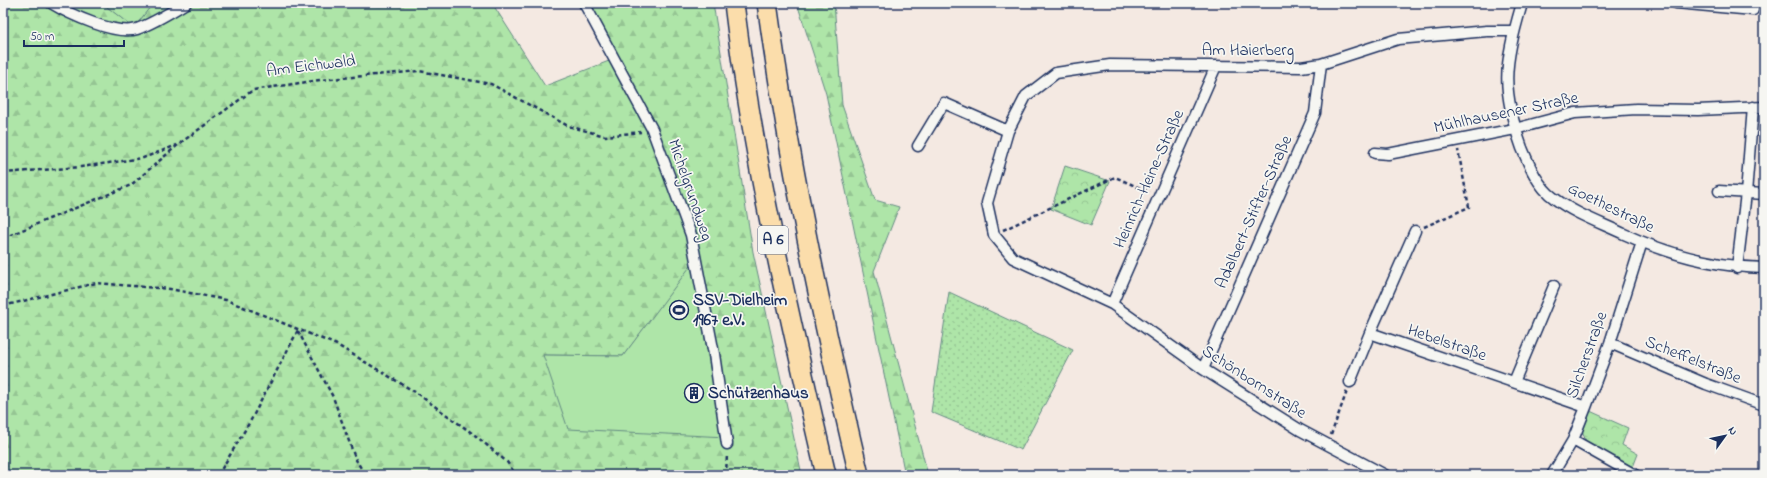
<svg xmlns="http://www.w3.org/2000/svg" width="1767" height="478" viewBox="0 0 1767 478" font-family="'Indie Flower',sans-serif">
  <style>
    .grass { fill: url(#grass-dots); stroke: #648a83 }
    .forest { fill: url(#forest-firs); stroke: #648a83; fill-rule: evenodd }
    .park { fill: url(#park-crowns); stroke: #648a83 }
    .pitch { fill: #aee5a8; stroke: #648a83 }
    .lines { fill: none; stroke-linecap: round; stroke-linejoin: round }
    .minor-casing { stroke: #1b2f5e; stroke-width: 13 }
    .motorway-casing { stroke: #1b2f5e; stroke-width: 22 }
    .path { stroke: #1b2f5e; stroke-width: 2.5; stroke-dasharray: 4 3; stroke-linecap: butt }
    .minor { stroke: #f6f6f2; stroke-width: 10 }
    .motorway { stroke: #fbddab; stroke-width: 19 }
    .labels { text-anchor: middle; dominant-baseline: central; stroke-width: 3.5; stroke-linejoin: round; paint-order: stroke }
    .shield { fill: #f6f6f2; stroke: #5d6b8a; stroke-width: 1 }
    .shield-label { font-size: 16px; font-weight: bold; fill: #1b2f5e }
    .street-label { font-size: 17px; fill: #1b2f5e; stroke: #f6f6f2 }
    .poi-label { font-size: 17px; font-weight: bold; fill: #1b2f5e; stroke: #f6f6f2; text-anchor: start }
  </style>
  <defs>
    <pattern id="grass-dots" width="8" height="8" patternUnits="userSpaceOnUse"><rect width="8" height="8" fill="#aee5a8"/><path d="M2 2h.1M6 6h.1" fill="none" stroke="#95c593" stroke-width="1.8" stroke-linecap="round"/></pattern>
    <pattern id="forest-firs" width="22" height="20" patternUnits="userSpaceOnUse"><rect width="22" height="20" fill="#aee5a8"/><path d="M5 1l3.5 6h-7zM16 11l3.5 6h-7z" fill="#95c593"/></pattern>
    <pattern id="park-crowns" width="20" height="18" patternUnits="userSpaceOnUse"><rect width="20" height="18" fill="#aee5a8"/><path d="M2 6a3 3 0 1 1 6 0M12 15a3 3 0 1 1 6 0" fill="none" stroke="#95c593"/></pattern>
  </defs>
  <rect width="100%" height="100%" fill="#f4e9e2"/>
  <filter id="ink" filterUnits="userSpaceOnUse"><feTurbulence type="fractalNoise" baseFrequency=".025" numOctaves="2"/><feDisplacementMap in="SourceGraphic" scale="8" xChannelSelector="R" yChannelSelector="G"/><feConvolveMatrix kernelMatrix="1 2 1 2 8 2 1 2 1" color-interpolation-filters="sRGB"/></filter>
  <g filter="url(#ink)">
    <path class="grass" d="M 949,292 L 1073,350 L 1021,450 L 931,412 Z"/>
    <path class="forest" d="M 3,3 L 102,3 L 134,28 L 153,3 L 492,3 L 545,86 L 614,59 L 591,3 L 713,3 L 753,252 L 802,475 L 3,475 ZM 692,265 L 710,367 L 726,437 L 543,355 L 623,356 Z
      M 797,3 L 834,3 L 842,105 L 875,200 L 899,207 L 874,271 L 928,475 L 905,475 L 826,94 Z"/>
    <path class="park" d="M 1065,166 L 1110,181 L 1091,225 L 1051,209 Z
      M 1590,411 L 1628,428 L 1622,445 L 1638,454 L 1633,467 L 1586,442 L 1582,430 Z"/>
    <path class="pitch" d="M 102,3 L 153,3 L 134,28 Z
      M 692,264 L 710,367 L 726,437 L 568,429 L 543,355 L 623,356 Z"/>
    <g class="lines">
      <defs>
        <path id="minor" d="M 51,3 C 69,14 116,36 137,29 C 154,23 171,12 186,3
          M 584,3 L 652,129 L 691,235 L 714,354 L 727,444
          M 1520,3 L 1521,7 C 1504,66 1501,89 1522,148 C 1529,165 1538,187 1554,198 C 1575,214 1601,223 1624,234 C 1668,254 1716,267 1764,268
          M 1676,3 L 1753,10 L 1754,3
          M 918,146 L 944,103 L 1008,131
          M 1375,153 L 1388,154 L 1515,129 L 1575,113 L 1636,109 L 1698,110 L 1764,107
          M 1719,191 L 1764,194
          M 1737,268 L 1746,193 L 1753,107
          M 1112,304 L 1216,66
          M 1370,333 L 1415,231
          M 1610,343 L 1706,384 L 1764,405
          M 1203,369 L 1315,113 L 1321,64
          M 1350,382 L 1370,333 L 1586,407
          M 1514,382 L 1554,286
          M 1573,440 L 1635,475
          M 1385,475 L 1300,430 L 1203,369 L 1112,304 L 1013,258 L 994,235 L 987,203 L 1008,131 L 1026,96 L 1056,73 L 1110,65 L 1301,67 L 1321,64 L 1398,39 L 1487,31 L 1513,31
          M 1552,475 L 1573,440 L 1586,407 L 1610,343 L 1642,242"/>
        <path id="motorway" d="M 734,3 C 753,162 790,319 826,475
          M 767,3 C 789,163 822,318 859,475"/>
      </defs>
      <use href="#minor" class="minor-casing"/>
      <use href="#motorway" class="motorway-casing"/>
      <path class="path" d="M 3,173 L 81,167 L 143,158 L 177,145
        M 1424,227 L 1469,207 L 1458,150
        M 1003,230 L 1115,177 L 1149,192
        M 3,238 L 131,185 L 179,144 L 253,90 L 320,80 L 419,71 L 491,84 L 568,126 L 605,136 L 641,132
        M 3,306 L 96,283 L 170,289 L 226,300 L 337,345 L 415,392 L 476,436 L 507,462 L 516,475
        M 298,331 L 333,397 L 355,458 L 365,475
        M 1331,435 L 1347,391
        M 218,475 L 251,420 L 298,330
        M 726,475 L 727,454
        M 1759,475 L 1764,452"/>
      <use href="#minor" class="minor"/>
      <use href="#motorway" class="motorway"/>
    </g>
  </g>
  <defs>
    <symbol id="stadium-ring" viewBox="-11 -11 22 22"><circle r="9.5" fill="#f6f6f2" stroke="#1b2f5e" stroke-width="1.5"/><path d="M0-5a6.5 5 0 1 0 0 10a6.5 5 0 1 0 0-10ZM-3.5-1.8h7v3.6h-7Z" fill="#1b2f5e"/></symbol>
    <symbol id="building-ring" viewBox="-11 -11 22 22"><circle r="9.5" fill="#f6f6f2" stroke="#1b2f5e" stroke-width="1.5"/><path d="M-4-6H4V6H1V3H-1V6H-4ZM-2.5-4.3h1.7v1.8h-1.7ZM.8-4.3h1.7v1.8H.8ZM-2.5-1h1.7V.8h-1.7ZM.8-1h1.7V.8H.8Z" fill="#1b2f5e"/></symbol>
  </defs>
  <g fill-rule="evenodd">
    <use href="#stadium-ring" x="668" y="299" width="22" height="22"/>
    <use href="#building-ring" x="683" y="382" width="22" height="22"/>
  </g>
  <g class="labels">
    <rect class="shield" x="758" y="226" width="30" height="28" rx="3"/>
    <g class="shield-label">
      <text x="773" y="240">A 6</text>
    </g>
    <g class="street-label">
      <text x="1248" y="50">Am Haierberg</text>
      <text transform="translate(311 66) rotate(-7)">Am Eichwald</text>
      <text transform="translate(1506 113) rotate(-12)">Mühlhausener Straße</text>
      <text transform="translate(1149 179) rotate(-66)">Heinrich-Heine-Straße</text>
      <text transform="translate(690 190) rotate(71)">Michelgrundweg</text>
      <text transform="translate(1611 208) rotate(26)">Goethestraße</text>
      <text transform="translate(1254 212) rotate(-66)">Adalbert-Stifter-Straße</text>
      <text transform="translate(1447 343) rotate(19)">Hebelstraße</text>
      <text transform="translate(1587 355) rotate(-70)">Silcherstraße</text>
      <text transform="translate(1693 360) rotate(22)">Scheffelstraße</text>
      <text transform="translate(1254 382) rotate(33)">Schönbornstraße</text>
    </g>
    <g class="poi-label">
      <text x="693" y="300">SSV-Dielheim<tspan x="693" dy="20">1967 e.V.</tspan></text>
      <text x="708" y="393">Schützenhaus</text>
    </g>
  </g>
  <rect width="1767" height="478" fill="none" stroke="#f6f6f2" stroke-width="16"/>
  <rect x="8" y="8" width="1751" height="462" fill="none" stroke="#1b2f5e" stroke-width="1.5" filter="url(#ink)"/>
  <g transform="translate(1725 436) rotate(57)" stroke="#f6f6f2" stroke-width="3" paint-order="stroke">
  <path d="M0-3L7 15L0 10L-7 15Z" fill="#1b2f5e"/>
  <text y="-6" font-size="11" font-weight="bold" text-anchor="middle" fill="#1b2f5e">N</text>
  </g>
  <path d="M24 40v6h100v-6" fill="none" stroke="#1b2f5e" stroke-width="2"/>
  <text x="30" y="40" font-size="12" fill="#1b2f5e" stroke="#f6f6f2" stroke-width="3" paint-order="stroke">50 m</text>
</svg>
